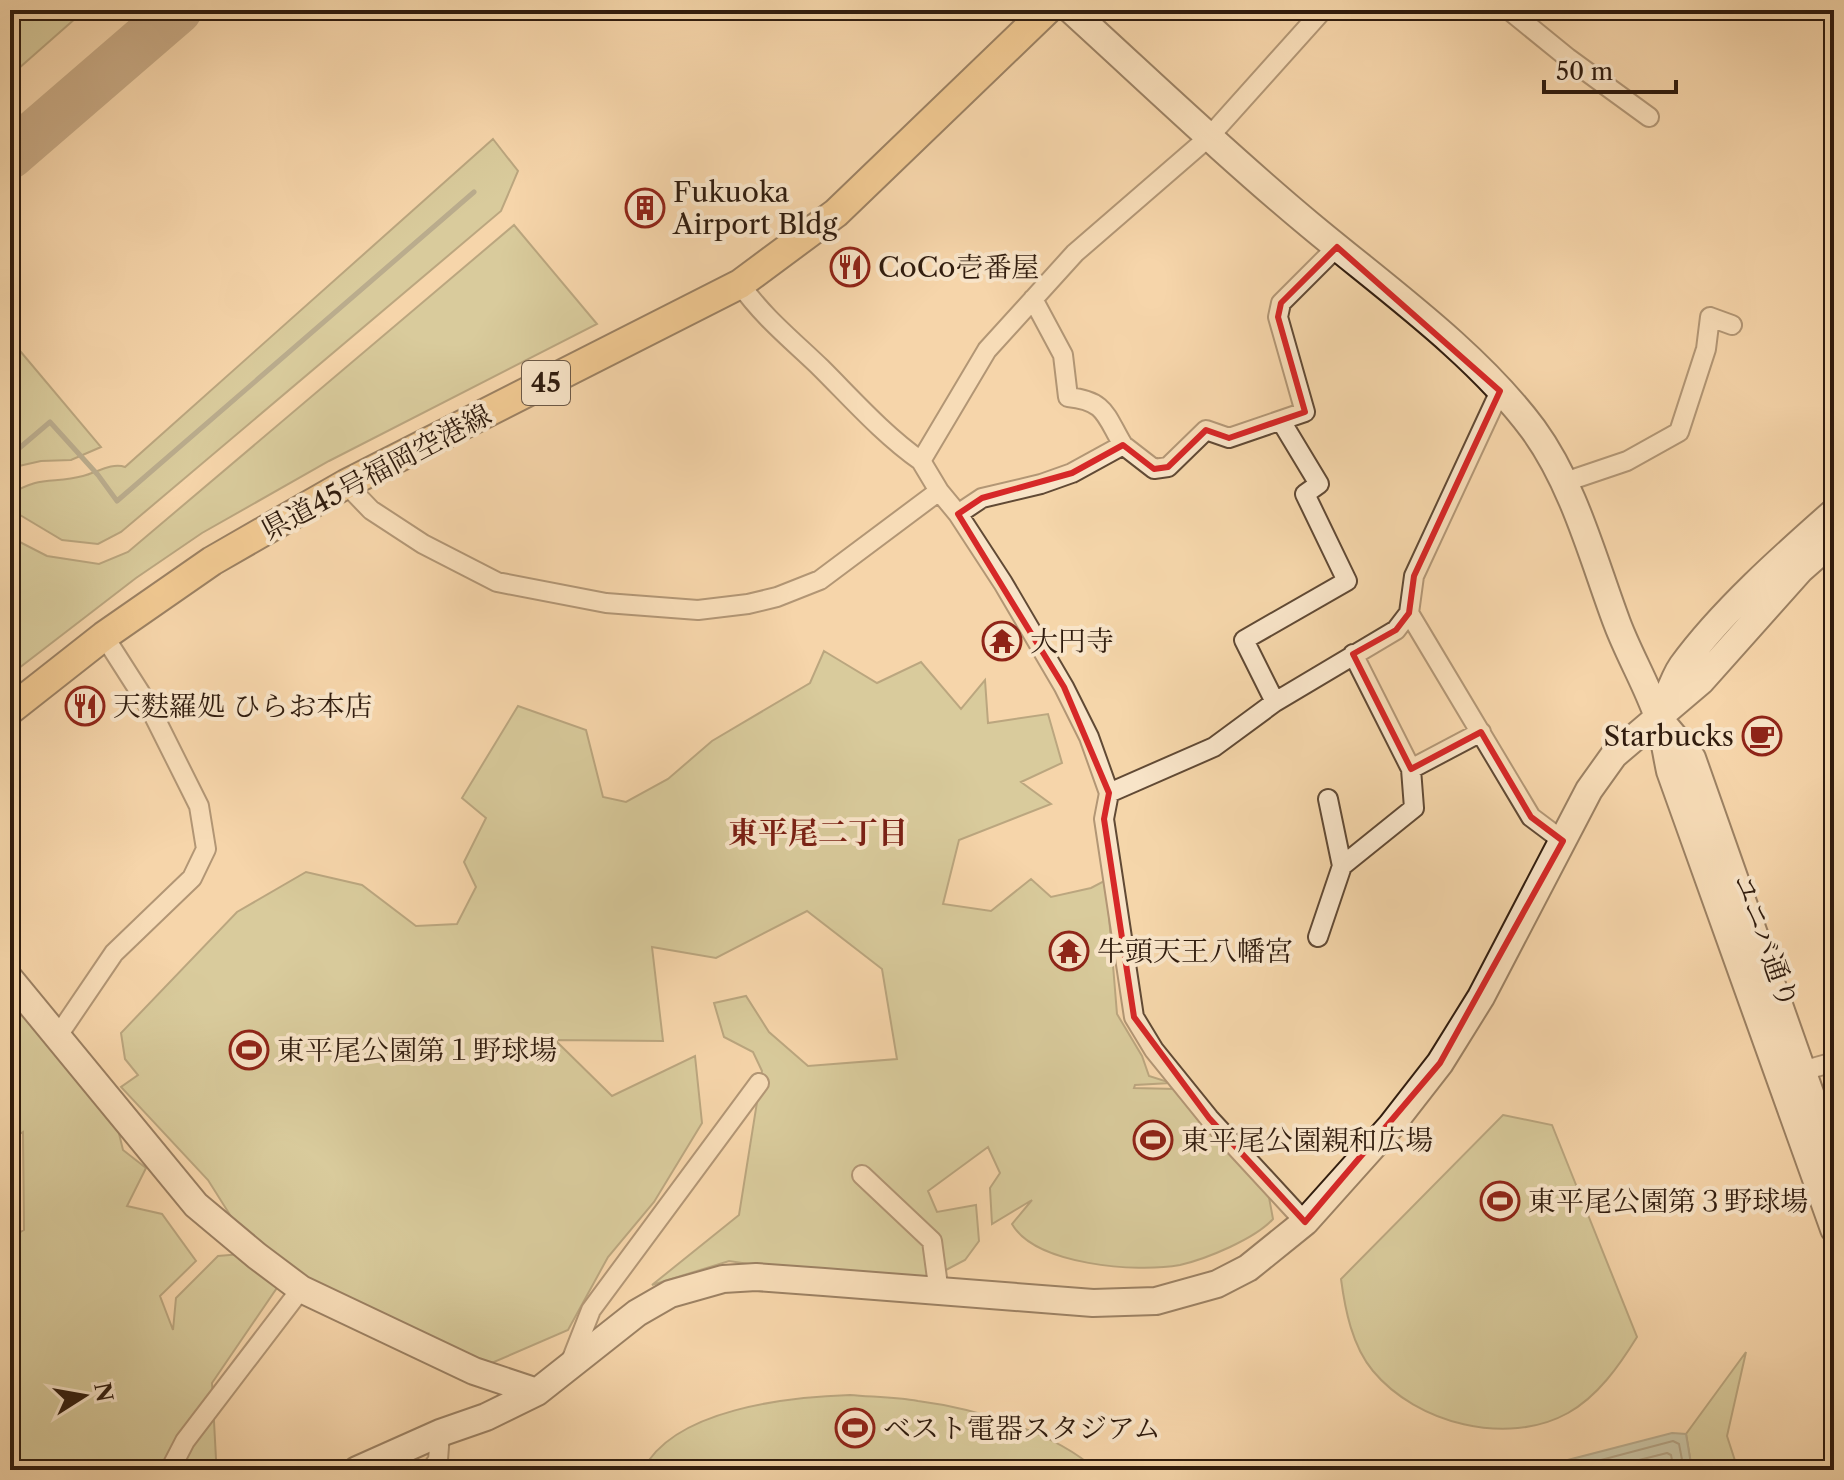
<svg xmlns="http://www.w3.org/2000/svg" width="1844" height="1480" viewBox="0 0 1844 1480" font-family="'Libre Caslon Text','Noto Serif JP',serif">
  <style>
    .green { fill: #b7bf8c; stroke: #746e4d; stroke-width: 2 }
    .water { fill: #9cb9a9; stroke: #717a6b; stroke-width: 2 }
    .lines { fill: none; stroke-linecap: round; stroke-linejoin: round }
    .shore { stroke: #666a5c; stroke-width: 2 }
    .stream { stroke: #717a6b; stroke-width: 5 }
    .taxiway { stroke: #92795c; stroke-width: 48 }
    .street-casing { stroke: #614a35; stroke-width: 22 }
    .secondary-casing { stroke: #301c0e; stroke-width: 30 }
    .primary-casing { stroke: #301c0e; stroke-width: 32 }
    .street { stroke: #f8e4c8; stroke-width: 18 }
    .secondary { stroke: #f8e4c8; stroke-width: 26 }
    .primary { stroke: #eabb75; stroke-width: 28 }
    .marked { fill: none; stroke: #d62828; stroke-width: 6; stroke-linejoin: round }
    .labels { text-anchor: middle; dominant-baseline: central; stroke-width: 8; stroke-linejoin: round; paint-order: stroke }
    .shield { fill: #f8e4c8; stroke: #6c5846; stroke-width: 2 }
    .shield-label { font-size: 26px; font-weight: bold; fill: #301c0e }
    .poi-label { font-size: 28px; fill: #301c0e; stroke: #f8e4c8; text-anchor: start }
    .street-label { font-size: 28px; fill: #301c0e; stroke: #f8e4c8 }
    .neighbourhood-label { font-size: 30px; font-weight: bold; fill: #7a1f14; stroke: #f8e4c8 }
  </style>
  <rect width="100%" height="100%" fill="#f5d6aa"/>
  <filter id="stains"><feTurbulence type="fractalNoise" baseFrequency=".0025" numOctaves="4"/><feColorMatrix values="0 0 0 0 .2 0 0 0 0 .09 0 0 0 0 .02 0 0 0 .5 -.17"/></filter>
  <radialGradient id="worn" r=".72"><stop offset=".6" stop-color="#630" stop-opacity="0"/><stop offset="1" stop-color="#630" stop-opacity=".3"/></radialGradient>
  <path class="green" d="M 10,10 L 85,10 L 10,76 Z
    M 493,139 L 518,171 L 501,211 L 121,532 L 98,544 L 62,540 L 10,509 L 10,495 C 39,475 53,484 83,476 C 96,473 112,462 125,467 Z
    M 514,225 L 597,324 L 329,461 L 202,533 L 136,578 L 10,675 L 10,537 L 47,556 L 99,564 L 128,552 Z
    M 10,339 L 101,447 L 71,460 L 41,461 L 10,468 Z
    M 824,651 L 877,683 L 921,662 L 961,709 L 985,680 L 988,723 L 1048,714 L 1062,763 L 1021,782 L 1051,804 L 959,840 L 943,904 L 991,911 L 1031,879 L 1051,897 L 1091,888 L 1106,880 L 1117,1014 L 1142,1056 L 1149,1076 L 1171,1083 L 1135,1085 L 1134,1088 L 1176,1089 L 1268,1192 L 1273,1219 C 1255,1239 1206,1259 1180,1265 C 1137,1273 1035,1265 1012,1224 L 1032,1200 L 992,1224 L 990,1188 L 1000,1173 L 988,1147 L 928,1191 L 937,1212 L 976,1205 L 979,1241 L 965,1260 L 944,1271 L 918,1281 L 828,1276 L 729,1261 L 652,1285 L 739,1215 L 762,1071 L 753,1052 L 724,1037 L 714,1003 L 746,996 L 769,1032 L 808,1066 L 897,1059 L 882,969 L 807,911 L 716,958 L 652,947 L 663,1041 L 555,1040 L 612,1096 L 695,1056 L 702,1123 L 654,1202 L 608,1257 L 568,1330 L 487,1365 L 281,1282 L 212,1383 L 216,1459 L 202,1470 L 10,1470 L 10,1238 L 24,1230 L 23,1132 L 10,1140 L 10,991 L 110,1097 L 123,1150 L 146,1168 L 127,1206 L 162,1214 L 196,1261 L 160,1296 L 173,1330 L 176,1298 L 218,1256 L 254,1253 L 208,1180 L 121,1087 L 138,1075 L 125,1059 L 121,1033 L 237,912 L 306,872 L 362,885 L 416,926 L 457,924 L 476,887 L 464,862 L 486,818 L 462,798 L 518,706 L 586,730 L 603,797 L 626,802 L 668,779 L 712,741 L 810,683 Z
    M 1503,1115 L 1552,1125 L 1637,1337 C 1619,1366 1598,1396 1568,1413 C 1507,1447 1416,1423 1373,1371 C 1352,1346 1345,1309 1341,1279 Z
    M 1746,1352 L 1727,1436 L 1738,1470 L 1692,1470 L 1686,1434 Z
    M 850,1395 C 872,1397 896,1397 918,1401 C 973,1408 1055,1432 1096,1470 L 643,1470 C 674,1409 788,1397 850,1395 Z"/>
  <path class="water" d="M 1672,1433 L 1686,1434 L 1692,1470 L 1547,1470 L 1560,1462 Z"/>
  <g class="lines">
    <path class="shore" d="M 1563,1470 L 1673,1441 L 1679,1444 L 1684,1470
      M 1599,1470 L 1667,1453 L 1671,1455 L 1674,1470"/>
    <path class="stream" d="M 10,456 L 50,422 L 98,475 L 117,501 L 474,192"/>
    <path class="taxiway" d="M 10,155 L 178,10"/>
    <defs>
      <path id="street" d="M 1509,10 L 1568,58 L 1649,117
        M 740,284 C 762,316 793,341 821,368 C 853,400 884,435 921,461 L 939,491 L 958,514 L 1003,583 L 1064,687 L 1089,737 L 1109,793 L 1104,819 L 1134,1017 L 1154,1050 L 1209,1118 L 1305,1222
        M 1033,299 L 1063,355 L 1068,397 C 1106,401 1105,415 1123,445
        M 921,461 L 987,350 L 1075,253 L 1209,137 L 1323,10
        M 1562,483 L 1627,461 L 1679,432 L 1706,349 L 1710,317 L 1732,325
        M 346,484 L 371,510 L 423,544 L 497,582 L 606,603 L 698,610 L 748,604 L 777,597 L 820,580 L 939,491
        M 958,514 L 982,498 L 1041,484 L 1072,473 L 1123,445 L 1154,469 L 1168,467 L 1206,430 L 1229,438 L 1305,412 L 1278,317 L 1281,303 L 1337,247
        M 1409,613 L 1531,817 L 1563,841
        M 1353,654 L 1411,769 L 1481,732
        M 1275,702 L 1244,640 L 1347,581 L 1305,494 L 1319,484 L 1281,421
        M 1109,793 L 1214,747 L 1275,702 L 1396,630 L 1409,613 L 1414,576 L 1500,391
        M 1328,799 L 1342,866
        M 1318,937 L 1342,866 L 1414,808 L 1411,769
        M 57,1037 L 114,953 L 192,878 L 206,849 L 199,806 L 150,708 L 104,636
        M 1802,1071 L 1834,1062
        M 862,1175 L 932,1241 L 939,1293
        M 569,1366 L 591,1310 L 759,1083
        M 170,1470 L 185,1441 L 301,1289
        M 431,1470 L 438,1460 L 440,1433"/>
      <path id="secondary" d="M 1071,10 C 1150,82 1227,156 1310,225 C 1383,286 1476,352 1533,429 C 1574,485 1593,559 1617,623 C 1629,655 1647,685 1658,717 C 1664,734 1666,753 1670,771 L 1834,1229
        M 1662,711 C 1668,697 1673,679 1682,666 C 1721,612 1784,556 1834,512
        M 1661,721 L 1692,758 L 1834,1161
        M 10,979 L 196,1205 L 257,1256 L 301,1289 L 474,1371 L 537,1392
        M 357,1470 L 440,1433 L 486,1417 L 537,1392 L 637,1313 L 670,1294 L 723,1279 L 756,1277 L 824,1282 L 1093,1303 L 1156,1301 L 1217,1284 L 1248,1268 L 1305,1222 L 1391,1126 L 1440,1063 L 1481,997 L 1589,790 L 1614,755 L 1701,681 L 1800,570 L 1834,540"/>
      <path id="primary" d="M 10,710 L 104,636 L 212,561 L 346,484 L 740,284 L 836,213 L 1047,10"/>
    </defs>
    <use href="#street" class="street-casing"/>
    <use href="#secondary" class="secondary-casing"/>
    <use href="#primary" class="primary-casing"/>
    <use href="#street" class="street"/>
    <use href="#secondary" class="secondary"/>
    <use href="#primary" class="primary"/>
  </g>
  <path d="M0 0H1844V1480H0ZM 1337,247 L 1500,391 L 1414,576 L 1409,613 L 1396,630 L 1353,654 L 1411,769 L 1481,732 L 1531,817 L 1563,841 L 1440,1063 L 1305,1222 L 1209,1118 L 1134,1017 L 1104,819 L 1109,793 L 1064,687 L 958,514 L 982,498 L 1072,473 L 1123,445 L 1154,469 L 1168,467 L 1206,430 L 1229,438 L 1305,412 L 1278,317 L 1281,303 Z" fill="#f5d6aa" fill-opacity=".55" fill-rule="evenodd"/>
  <path class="marked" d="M 1337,247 L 1500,391 L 1414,576 L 1409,613 L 1396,630 L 1353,654 L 1411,769 L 1481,732 L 1531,817 L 1563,841 L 1440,1063 L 1305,1222 L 1209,1118 L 1134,1017 L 1104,819 L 1109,793 L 1064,687 L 958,514 L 982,498 L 1072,473 L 1123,445 L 1154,469 L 1168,467 L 1206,430 L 1229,438 L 1305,412 L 1278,317 L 1281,303 Z"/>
  <defs>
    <symbol id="building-ring" viewBox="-11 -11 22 22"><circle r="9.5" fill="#f8e4c8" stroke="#8f2418" stroke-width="1.5"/><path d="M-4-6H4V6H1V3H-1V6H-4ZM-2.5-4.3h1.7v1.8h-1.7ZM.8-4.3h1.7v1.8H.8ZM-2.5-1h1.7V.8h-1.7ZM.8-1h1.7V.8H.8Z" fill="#8f2418"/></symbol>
    <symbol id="restaurant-ring" viewBox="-11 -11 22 22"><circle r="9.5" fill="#f8e4c8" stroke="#8f2418" stroke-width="1.5"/><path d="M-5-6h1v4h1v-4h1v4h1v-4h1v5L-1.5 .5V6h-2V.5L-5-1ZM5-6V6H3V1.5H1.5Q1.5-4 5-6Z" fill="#8f2418"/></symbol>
    <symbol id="temple-ring" viewBox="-11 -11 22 22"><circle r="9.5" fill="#f8e4c8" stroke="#8f2418" stroke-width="1.5"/><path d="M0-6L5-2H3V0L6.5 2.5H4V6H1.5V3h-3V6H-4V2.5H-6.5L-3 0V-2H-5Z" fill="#8f2418"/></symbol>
    <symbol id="cafe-ring" viewBox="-11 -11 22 22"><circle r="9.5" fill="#f8e4c8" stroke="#8f2418" stroke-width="1.5"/><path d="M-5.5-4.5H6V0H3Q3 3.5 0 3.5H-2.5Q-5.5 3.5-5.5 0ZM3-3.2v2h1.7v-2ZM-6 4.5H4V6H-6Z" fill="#8f2418"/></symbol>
    <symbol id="stadium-ring" viewBox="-11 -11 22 22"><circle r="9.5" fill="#f8e4c8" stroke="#8f2418" stroke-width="1.5"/><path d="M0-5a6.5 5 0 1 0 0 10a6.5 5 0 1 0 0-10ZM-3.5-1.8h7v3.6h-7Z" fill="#8f2418"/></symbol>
  </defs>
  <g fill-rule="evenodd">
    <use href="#building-ring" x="623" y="186" width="44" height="44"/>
    <use href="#restaurant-ring" x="828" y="245" width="44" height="44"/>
    <use href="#temple-ring" x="980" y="619" width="44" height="44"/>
    <use href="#restaurant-ring" x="63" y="684" width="44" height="44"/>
    <use href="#cafe-ring" x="1740" y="714" width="44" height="44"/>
    <use href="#temple-ring" x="1047" y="929" width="44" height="44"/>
    <use href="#stadium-ring" x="227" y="1028" width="44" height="44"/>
    <use href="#stadium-ring" x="1131" y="1118" width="44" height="44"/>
    <use href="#stadium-ring" x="1478" y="1179" width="44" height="44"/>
    <use href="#stadium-ring" x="833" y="1406" width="44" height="44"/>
  </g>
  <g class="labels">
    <rect class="shield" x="522" y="361" width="48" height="44" rx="6"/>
    <g class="shield-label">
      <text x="546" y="383">45</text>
    </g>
    <g class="poi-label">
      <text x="673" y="192">Fukuoka<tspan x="673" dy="32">Airport Bldg</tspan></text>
      <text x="878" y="267">CoCo壱番屋</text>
      <text x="1030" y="641">大円寺</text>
      <text x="113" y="706">天麩羅処 ひらお本店</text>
      <text x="1734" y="736" text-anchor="end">Starbucks</text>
      <text x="1097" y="951">牛頭天王八幡宮</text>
      <text x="277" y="1050">東平尾公園第１野球場</text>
      <text x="1181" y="1140">東平尾公園親和広場</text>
      <text x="1528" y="1201">東平尾公園第３野球場</text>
      <text x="883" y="1428">ベスト電器スタジアム</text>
    </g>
    <g class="street-label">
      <text transform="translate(376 472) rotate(-28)">県道45号福岡空港線</text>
      <text transform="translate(1766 941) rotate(70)">ユニバ通り</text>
    </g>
    <g class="neighbourhood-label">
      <text x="818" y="832">東平尾二丁目</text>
    </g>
  </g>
  <rect width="1844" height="1480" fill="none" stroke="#f5d6aa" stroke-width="40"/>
  <rect x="12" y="12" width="1820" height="1456" fill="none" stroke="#301c0e" stroke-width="4"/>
  <rect x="20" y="20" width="1804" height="1440" fill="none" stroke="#301c0e" stroke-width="2"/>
  <g transform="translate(84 1396) rotate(79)" stroke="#f8e4c8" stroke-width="6" paint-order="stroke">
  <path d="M0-6L14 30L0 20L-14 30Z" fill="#301c0e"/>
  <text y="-12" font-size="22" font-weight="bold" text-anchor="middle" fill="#301c0e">N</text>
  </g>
  <path d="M1544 80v12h132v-12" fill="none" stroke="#301c0e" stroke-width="4"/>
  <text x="1556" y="80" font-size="24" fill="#301c0e" stroke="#f8e4c8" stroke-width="6" paint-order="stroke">50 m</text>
  <rect width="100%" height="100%" filter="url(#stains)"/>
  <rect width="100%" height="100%" fill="url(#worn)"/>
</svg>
